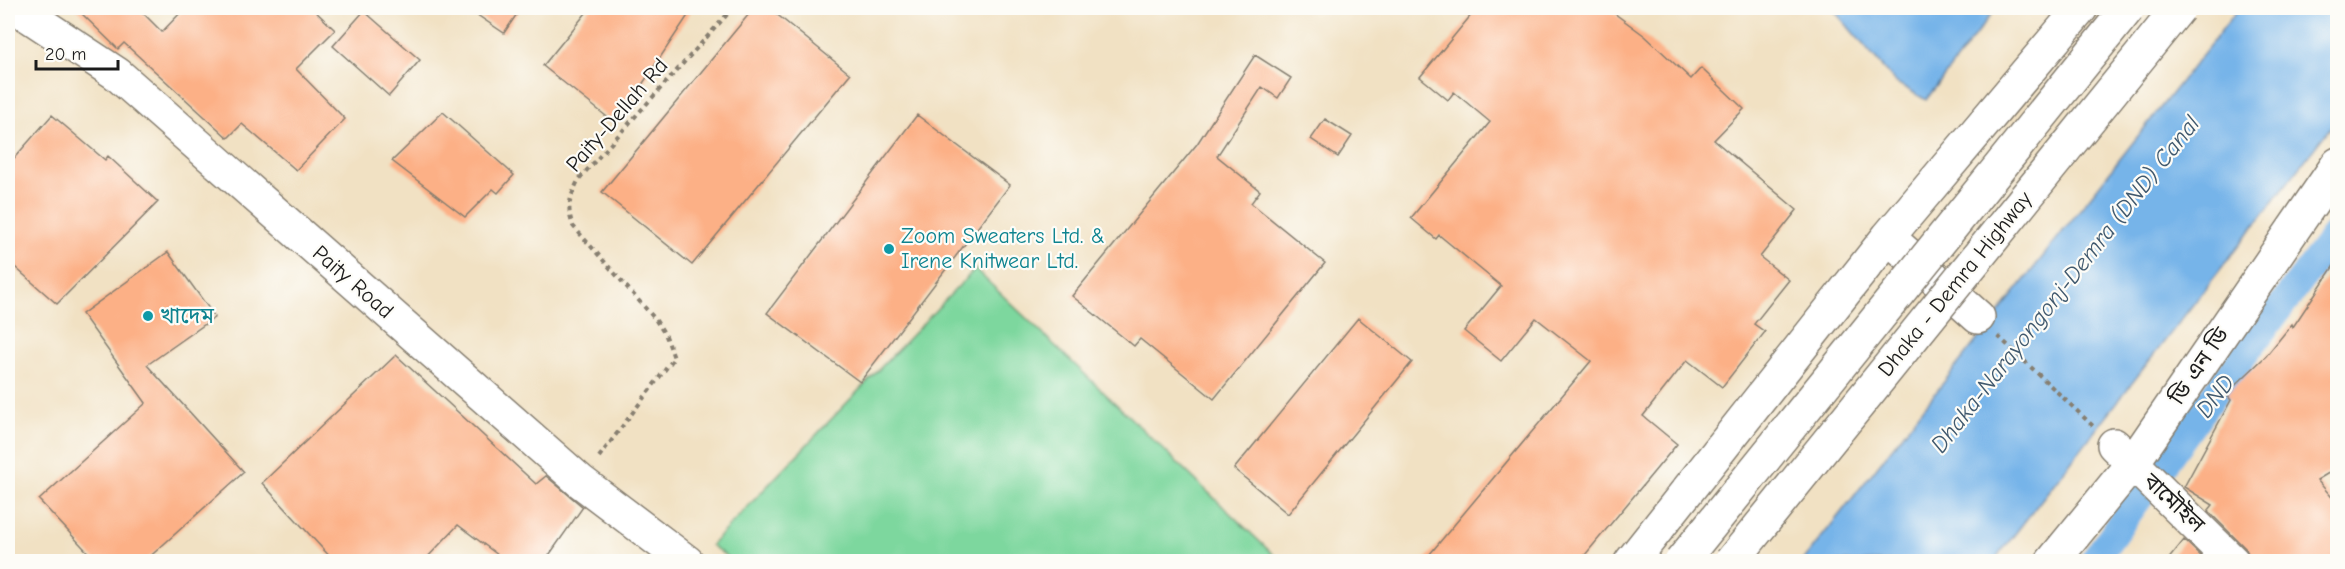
<svg xmlns="http://www.w3.org/2000/svg" width="2345" height="569" viewBox="0 0 2345 569" font-family="'Comic Neue','Noto Sans Bengali',sans-serif">
  <style>
    .green { fill: #7dd79e; stroke: #4c7a5d; stroke-width: 1.5 }
    .water { fill: #76b4e9; stroke: #496882; stroke-width: 1.5 }
    .lines { fill: none; stroke-linecap: round; stroke-linejoin: round }
    .canal { stroke: #76b4e9; stroke-width: 28 }
    .building { fill: #fcb086 }
    .street-casing { stroke: #867e70; stroke-width: 36 }
    .path { stroke: #867e70; stroke-width: 4; stroke-dasharray: 4.5 4.5; stroke-linecap: butt }
    .street { stroke: #fff; stroke-width: 33 }
    .primary-bridge-casing { stroke: #867e70; stroke-width: 36; stroke-linecap: butt }
    .primary-bridge { stroke: #fff; stroke-width: 33 }
    .culture-dot { fill: #0f9aa8; stroke: #fdfcf7; stroke-width: 2 }
    .labels { text-anchor: middle; dominant-baseline: central; stroke-width: 4.5; stroke-linejoin: round; paint-order: stroke }
    .street-label { font-size: 22px; fill: #1c1c1c; stroke: #fdfcf7 }
    .culture-label { font-size: 22px; fill: #0d838f; stroke: #fdfcf7; text-anchor: start }
    .water-label { font-size: 24px; font-style: italic; fill: #40596e; stroke: #fdfcf7 }
  </style>
  <rect width="100%" height="100%" fill="#fdfcf7"/>
  <filter id="ink" filterUnits="userSpaceOnUse"><feTurbulence type="fractalNoise" baseFrequency=".0167" numOctaves="2"/><feDisplacementMap in="SourceGraphic" scale="12" xChannelSelector="R" yChannelSelector="G"/><feConvolveMatrix kernelMatrix="1 2 1 2 8 2 1 2 1" color-interpolation-filters="sRGB"/></filter>
  <filter id="wash" filterUnits="userSpaceOnUse"><feTurbulence type="fractalNoise" baseFrequency=".008" numOctaves="4" result="noise"/><feDisplacementMap in="SourceGraphic" scale="24" xChannelSelector="R" yChannelSelector="G"/><feGaussianBlur stdDeviation="1.35" result="paint"/><feColorMatrix in="noise" values="0 0 0 0 0 0 0 0 0 0 0 0 0 0 0 0 0 1.4 0 .05"/><feComposite in="paint" operator="in"/></filter>
  <g filter="url(#wash)">
    <rect width="100%" height="100%" fill="#f1e1c3"/>
    <path class="green" d="M 975,269 L 1280,561 L 734,562 L 711,545 Z"/>
    <path class="water" d="M 1832,8 L 1996,8 L 1926,100 L 1895,82 Z
      M 2239,8 L 2337,8 L 2337,119 L 1994,561 L 1802,562 Z"/>
    <g class="lines">
      <path class="canal" d="M 2093,562 L 2206,405 L 2338,231"/>
    </g>
    <g id="blocks">
      <path class="building" d="M 76,8 L 138,8 L 162,32 L 185,8 L 312,8 L 335,30 L 296,69 L 345,119 L 296,170 L 242,124 L 228,138 L 124,43 L 118,49 Z
        M 467,8 L 521,8 L 504,33 Z
        M 590,8 L 693,8 L 616,124 L 543,66 Z
        M 754,8 L 769,8 L 850,74 L 692,265 L 602,192 Z
        M 1477,8 L 1607,8 L 1645,36 L 1691,79 L 1701,68 L 1744,109 L 1714,140 L 1797,210 L 1760,257 L 1789,280 L 1754,324 L 1765,332 L 1722,387 L 1687,360 L 1643,416 L 1677,444 L 1580,561 L 1424,561 L 1591,361 L 1536,318 L 1501,361 L 1464,331 L 1501,286 L 1439,235 L 1436,239 L 1411,218 L 1490,122 L 1454,92 L 1448,100 L 1420,77 Z
        M 364,11 L 420,60 L 389,96 L 333,46 Z
        M 1255,55 L 1291,78 L 1278,98 L 1262,87 L 1217,156 L 1260,191 L 1251,203 L 1325,263 L 1214,399 L 1140,339 L 1134,346 L 1072,296 L 1197,144 Z
        M 443,112 L 514,175 L 498,193 L 493,189 L 465,217 L 392,161 Z
        M 52,115 L 105,160 L 108,156 L 158,202 L 57,304 L 8,261 L 8,165 Z
        M 917,115 L 1010,185 L 860,382 L 767,313 Z
        M 1325,119 L 1352,136 L 1338,157 L 1311,139 Z
        M 168,252 L 215,317 L 147,365 L 244,472 L 145,561 L 96,561 L 39,500 L 146,403 L 82,314 Z
        M 2337,261 L 2337,468 L 2317,480 L 2337,503 L 2337,561 L 2251,561 L 2246,549 L 2208,511 L 2213,505 L 2184,487 L 2231,400 L 2226,394 L 2266,356 L 2292,324 L 2293,327 Z
        M 1358,318 L 1412,362 L 1288,514 L 1234,469 Z
        M 396,355 L 536,484 L 546,476 L 583,507 L 545,561 L 506,561 L 458,525 L 424,561 L 334,561 L 262,483 Z
        M 2184,540 L 2206,561 L 2167,561 Z"/>
    </g>
  </g>
  <g filter="url(#ink)">
    <use href="#blocks" fill-opacity="0" stroke="#867e70" stroke-width="1.5"/>
    <g class="lines">
      <defs>
        <path id="street" d="M 17,8 L 117,74 L 580,481 L 687,562
          M 1888,237 L 1978,317
          M 2114,445 L 2233,562
          M 1631,562 L 1888,237 L 2081,8
          M 2052,562 L 2132,464 L 2338,164"/>
      </defs>
      <use href="#street" class="street-casing"/>
      <path class="path" d="M 1998,336 L 2093,426
        M 599,457 L 674,358 L 666,336 L 655,319 L 573,226 C 566,207 570,197 579,179 L 733,8"/>
      <use href="#street" class="street"/>
      <defs>
        <path id="primary-bridge" d="M 1681,562 L 2128,8
          M 1731,562 L 2179,8"/>
      </defs>
      <use href="#primary-bridge" class="primary-bridge-casing"/>
      <use href="#primary-bridge" class="primary-bridge"/>
    </g>
  </g>
  <g class="culture-dot">
    <circle cx="889" cy="249" r="6"/>
    <circle cx="148" cy="316" r="6"/>
  </g>
  <g class="labels">
    <g class="street-label">
      <text transform="translate(617 115) rotate(-49)">Paity-Dellah Rd</text>
      <text transform="translate(353 282) rotate(41)">Paity Road</text>
      <text transform="translate(1955 284) rotate(-51)">Dhaka - Demra Highway</text>
      <text transform="translate(2199 366) rotate(-56)">ডি এন ডি</text>
      <text transform="translate(2174 503) rotate(43)">বামৌইল</text>
    </g>
    <g class="culture-label">
      <text x="901" y="236">Zoom Sweaters Ltd. &amp;<tspan x="901" dy="25">Irene Knitwear Ltd.</tspan></text>
      <text x="160" y="316">খাদেম</text>
    </g>
    <g class="water-label">
      <text transform="translate(2065 284) rotate(-52)">Dhaka-Narayongonj-Demra (DND) Canal</text>
      <text transform="translate(2215 396) rotate(-53)">DND</text>
    </g>
  </g>
  <rect width="2345" height="569" fill="none" stroke="#fdfcf7" stroke-width="30"/>
  <path d="M36 60v9h82v-9" fill="none" stroke="#1c1c1c" stroke-width="3"/>
  <text x="45" y="60" font-size="18" fill="#1c1c1c" stroke="#fdfcf7" stroke-width="4.5" paint-order="stroke">20 m</text>
</svg>
